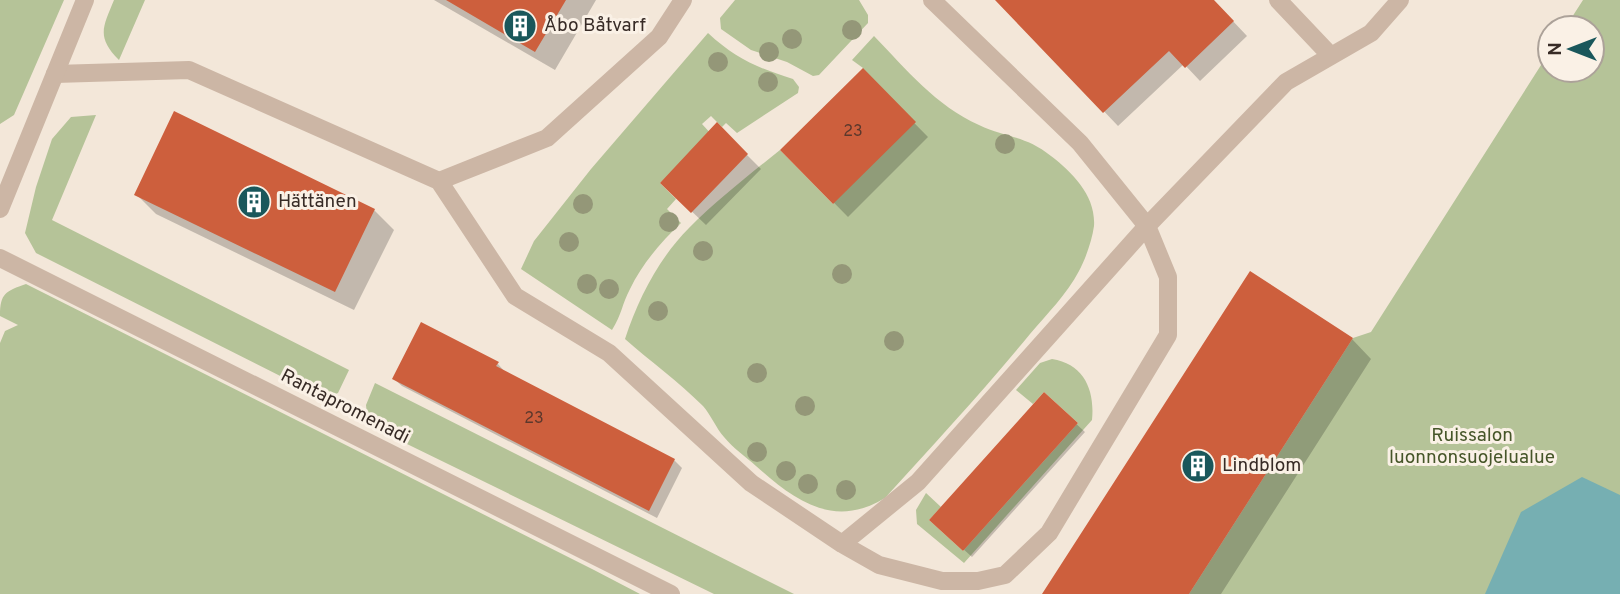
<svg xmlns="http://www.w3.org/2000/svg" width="1620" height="594" viewBox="0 0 1620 594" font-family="Overpass,sans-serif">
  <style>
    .green { fill: #b5c398 }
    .water { fill: #76afb2 }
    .shadow { fill: #0003 }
    .building { fill: #cd5f3d }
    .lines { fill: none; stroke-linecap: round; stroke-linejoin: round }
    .lane { stroke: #ccb6a5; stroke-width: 18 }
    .street { stroke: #ccb6a5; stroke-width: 18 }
    .tree { fill: #949778 }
    .labels { text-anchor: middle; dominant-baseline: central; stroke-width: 6; stroke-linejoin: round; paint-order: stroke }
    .number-label { font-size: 16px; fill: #5c382c }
    .poi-label { font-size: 19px; fill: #372b26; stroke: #faf1e6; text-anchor: start }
    .street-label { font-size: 19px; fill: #372b26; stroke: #faf1e6 }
    .park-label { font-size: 19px; fill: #465629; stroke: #faf1e6 }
  </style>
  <rect width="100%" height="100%" fill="#f3e7d9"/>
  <path class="green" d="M 0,0 L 64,0 L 14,115 L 0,124 Z
    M 114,0 L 145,0 L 119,60 C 96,37 103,27 114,0 Z
    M 735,0 L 859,0 L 868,15 L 868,23 L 819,75 L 813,76 L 787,62 L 751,50 L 721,29 L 720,18 Z
    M 1583,0 L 1620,0 L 1620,594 L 1189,594 L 1353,338 L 1371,332 L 1550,51 L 1550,70 L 1592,70 L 1592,28 L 1565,28 Z
    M 708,33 C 736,59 758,68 793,79 L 799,87 L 798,93 L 737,133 L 726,123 L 722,127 L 711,116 L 702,124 L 713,136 L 660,183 L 676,199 L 667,209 L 681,223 C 661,242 642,264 630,289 C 622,304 622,314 612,330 L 521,269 L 534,241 L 591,169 Z
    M 874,36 C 906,69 936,106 979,125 C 1006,138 1025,135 1051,156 C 1073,173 1096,196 1094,226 C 1092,240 1086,258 1079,271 C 1067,294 1047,314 1030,334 C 984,390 934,444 885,498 C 834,529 795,501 756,466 C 746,457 733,448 724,437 C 716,428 711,415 703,406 C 679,382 650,361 625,339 C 638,299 659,258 689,228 C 717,200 749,175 780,150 L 833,204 L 863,68 L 852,60 Z
    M 96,115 L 52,220 L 349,370 L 338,393 L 328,397 L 314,393 L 36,253 L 25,233 L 36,187 L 52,139 L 71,117 Z
    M 26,284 L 594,570 L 640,594 L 0,594 L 0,343 L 5,331 L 18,325 L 0,316 C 0,293 6,291 26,284 Z
    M 1052,359 C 1084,364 1095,390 1092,420 L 964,563 L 917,524 L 916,510 L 926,493 L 941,507 L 929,520 L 963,551 L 1078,423 L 1044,392 L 1033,404 L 1016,390 L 1040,363 Z
    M 375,383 L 794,594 L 714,594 L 368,425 L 366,405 Z"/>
  <path class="water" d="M 1582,477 L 1620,495 L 1620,594 L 1485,594 L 1521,512 Z"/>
  <path class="shadow" d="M 434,0 L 596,0 L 555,70 Z
    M 998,0 L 1213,0 L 1247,36 L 1200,81 L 1184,64 L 1118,126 Z
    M 863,71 L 928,137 L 848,217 L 782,150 Z
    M 717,125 L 761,169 L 706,225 L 662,183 Z
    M 136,194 L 374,210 L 394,230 L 354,310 L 156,214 Z
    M 422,325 L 498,364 L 505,372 L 674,460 L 682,468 L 657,518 L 402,386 L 394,379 Z
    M 1352,339 L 1371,359 L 1221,594 L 1044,594 Z
    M 1044,394 L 1085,432 L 972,557 L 939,527 Z"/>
  <path class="building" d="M 446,0 L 566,0 L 535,52 Z
    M 995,0 L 1214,0 L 1234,21 L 1185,68 L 1169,51 L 1103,113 Z
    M 863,68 L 916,122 L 833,204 L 780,150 Z
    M 174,111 L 375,209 L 335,292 L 134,195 Z
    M 717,122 L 748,154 L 691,213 L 660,183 Z
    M 1250,271 L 1353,338 L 1189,594 L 1042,594 Z
    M 421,322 L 499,362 L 496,366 L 675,459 L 649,511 L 392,379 Z
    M 1044,392 L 1078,423 L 963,551 L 929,520 Z"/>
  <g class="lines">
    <path class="lane" d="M 1278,0 L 1331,56
      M 55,74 L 189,70 L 439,181 L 515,296 L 609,353 L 751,483 L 842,544 L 879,565 L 942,581 L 978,581 L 1005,575 L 1049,533 L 1168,335 L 1168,277 L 1147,226 L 1080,143 L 932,0
      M 439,181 L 547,138 L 659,37 L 683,0
      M 0,258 L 671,594
      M 842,544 L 918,482 L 1147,226 L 1286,82 L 1371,33 L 1400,0"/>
    <path class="street" d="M 0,209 L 85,0"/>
  </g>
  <g class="tree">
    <circle cx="852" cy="30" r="10"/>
    <circle cx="792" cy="39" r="10"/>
    <circle cx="769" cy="52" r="10"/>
    <circle cx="718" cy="62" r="10"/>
    <circle cx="768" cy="82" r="10"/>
    <circle cx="1005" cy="144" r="10"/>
    <circle cx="583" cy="204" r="10"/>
    <circle cx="669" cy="222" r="10"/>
    <circle cx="569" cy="242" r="10"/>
    <circle cx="703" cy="251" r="10"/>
    <circle cx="842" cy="274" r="10"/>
    <circle cx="587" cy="284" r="10"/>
    <circle cx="609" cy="289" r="10"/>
    <circle cx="658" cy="311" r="10"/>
    <circle cx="894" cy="341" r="10"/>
    <circle cx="757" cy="373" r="10"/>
    <circle cx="805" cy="406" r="10"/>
    <circle cx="757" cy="452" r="10"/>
    <circle cx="786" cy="471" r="10"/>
    <circle cx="808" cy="484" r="10"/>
    <circle cx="846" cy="490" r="10"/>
  </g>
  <defs>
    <symbol id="building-disc" viewBox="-11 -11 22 22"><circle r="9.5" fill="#1a575b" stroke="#faf1e6"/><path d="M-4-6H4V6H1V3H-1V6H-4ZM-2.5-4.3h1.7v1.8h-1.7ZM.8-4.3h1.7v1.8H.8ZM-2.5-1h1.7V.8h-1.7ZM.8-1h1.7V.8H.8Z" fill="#fff"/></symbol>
  </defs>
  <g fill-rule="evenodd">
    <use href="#building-disc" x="501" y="7" width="38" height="38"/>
    <use href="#building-disc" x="235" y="183" width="38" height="38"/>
    <use href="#building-disc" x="1179" y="447" width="38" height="38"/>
  </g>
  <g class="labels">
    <g class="number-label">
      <text x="853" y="132">23</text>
      <text x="534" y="419">23</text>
    </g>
    <g class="poi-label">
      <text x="544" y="26">Åbo Båtvarf</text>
      <text x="278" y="202">Hättänen</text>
      <text x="1222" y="466">Lindblom</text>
    </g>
    <g class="street-label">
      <text transform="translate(345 407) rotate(27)">Rantapromenadi</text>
    </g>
    <g class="park-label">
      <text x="1472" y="436">Ruissalon<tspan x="1472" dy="22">luonnonsuojelualue</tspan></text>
    </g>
  </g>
  <g transform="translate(1571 49) rotate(270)"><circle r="33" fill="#faf1e6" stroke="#aca299" stroke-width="2"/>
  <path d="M0-5L12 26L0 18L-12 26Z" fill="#1a575b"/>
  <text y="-10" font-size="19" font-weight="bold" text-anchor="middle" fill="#372b26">N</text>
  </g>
</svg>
